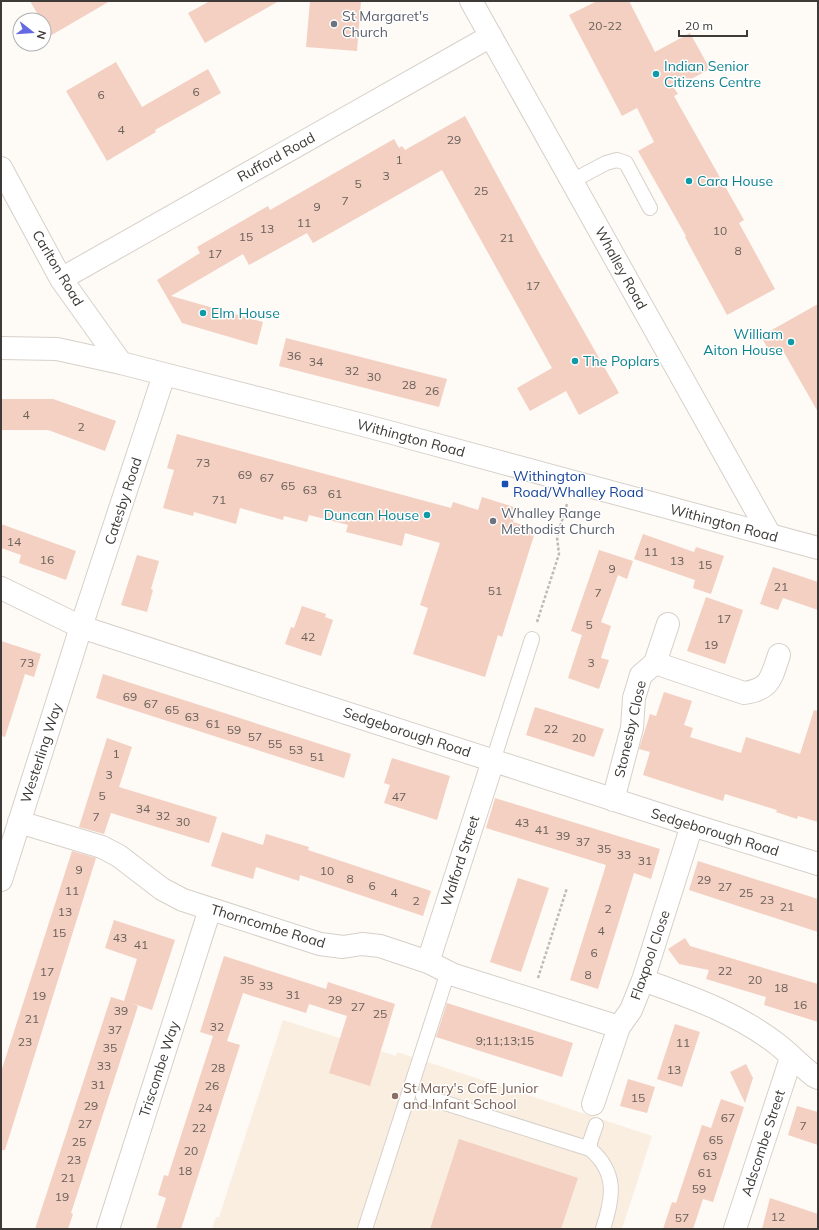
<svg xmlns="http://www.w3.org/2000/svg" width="819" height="1230" viewBox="0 0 819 1230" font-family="Mulish,sans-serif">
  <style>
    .built { fill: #faeee0 }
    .building { fill: #f3d0c1 }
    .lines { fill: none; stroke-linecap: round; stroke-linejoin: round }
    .service-casing { stroke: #d7d0c9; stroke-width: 16 }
    .minor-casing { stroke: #d7d0c9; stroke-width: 24 }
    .tertiary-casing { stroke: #d7d0c9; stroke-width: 24 }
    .path { stroke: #bebbb7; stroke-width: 2.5; stroke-dasharray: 3 2; stroke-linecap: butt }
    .service { stroke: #fff; stroke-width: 14 }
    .minor { stroke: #fff; stroke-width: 22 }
    .tertiary { stroke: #fff; stroke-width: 22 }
    .worship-dot { fill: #6b7280; stroke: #fff; stroke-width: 1.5 }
    .culture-dot { fill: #0f9aa8; stroke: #fff; stroke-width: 1.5 }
    .transit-dot { fill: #1a4fb4; stroke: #fff; stroke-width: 1.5 }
    .education-dot { fill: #8d6e63; stroke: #fff; stroke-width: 1.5 }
    .labels { text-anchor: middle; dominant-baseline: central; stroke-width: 3; stroke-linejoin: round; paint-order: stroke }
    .number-label { font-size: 12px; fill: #6a605a }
    .worship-label { font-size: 14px; fill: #5b616d; stroke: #fff; text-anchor: start }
    .culture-label { font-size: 14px; fill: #0d838f; stroke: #fff; text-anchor: start }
    .street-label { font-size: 14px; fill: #3d3a37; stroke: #fff }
    .transit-label { font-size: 14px; fill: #164399; stroke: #fff; text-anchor: start }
    .education-label { font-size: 14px; fill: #785e54; stroke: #fff; text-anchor: start }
  </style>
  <rect width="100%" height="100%" fill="#fefaf6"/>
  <path class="built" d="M 283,1020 L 396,1056 L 397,1052 L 652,1136 L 622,1229 L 212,1229 L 216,1217 L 219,1217 Z"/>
  <path class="building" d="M 30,1 L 110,1 L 50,36 L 44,25 L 44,20 L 41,20 Z
    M 210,1 L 279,1 L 205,43 L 188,13 Z
    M 310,1 L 361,1 L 357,51 L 306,47 Z
    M 597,1 L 629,1 L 655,52 L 690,33 L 710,69 L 674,88 L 678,94 L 674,96 L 744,220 L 739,223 L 775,289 L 727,315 L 685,237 L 686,236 L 638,151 L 654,142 L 637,108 L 622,116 L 569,15 Z
    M 116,62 L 142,107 L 208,69 L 221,93 L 155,130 L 156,132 L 107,161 L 66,91 Z
    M 465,116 L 541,256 L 619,393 L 579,415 L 566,391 L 530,411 L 517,388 L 552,368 L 442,170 L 313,243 L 307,233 L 249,265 L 243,254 L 171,296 L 263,322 L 257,345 L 182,323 L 157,280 L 200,253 L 197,247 L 268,206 L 270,210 L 394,139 L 399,148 L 402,146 L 405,150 Z
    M 818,304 L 818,412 L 782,349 L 771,355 L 761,336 Z
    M 286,338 L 447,379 L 439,407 L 279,366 Z
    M 1,399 L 53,399 L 116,421 L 105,451 L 48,430 L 1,430 Z
    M 177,434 L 451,508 L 453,502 L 478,510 L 482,497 L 517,508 L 513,522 L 536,529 L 502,637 L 498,635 L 485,677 L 413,654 L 428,608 L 420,605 L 440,543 L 405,533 L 402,546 L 346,532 L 348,525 L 309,515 L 307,522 L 284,516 L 283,520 L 240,508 L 236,524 L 194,512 L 193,516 L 163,508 L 174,470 L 167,468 Z
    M 1,524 L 76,551 L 66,580 L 19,563 L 21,555 L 1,548 Z
    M 643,534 L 694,552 L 696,547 L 724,556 L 711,594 L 693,588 L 695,580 L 634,559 Z
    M 599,550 L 633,561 L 627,579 L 618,575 L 601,622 L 611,626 L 601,658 L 609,660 L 599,689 L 568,678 L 582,635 L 571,631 Z
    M 137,555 L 159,561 L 151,589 L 153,590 L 147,612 L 121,605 Z
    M 773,567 L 818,582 L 818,610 L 783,598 L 778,610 L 760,604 Z
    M 706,597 L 743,610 L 725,664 L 687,651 Z
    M 302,606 L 326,614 L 325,617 L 333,620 L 321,656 L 285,644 L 291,627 L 294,628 Z
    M 1,641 L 41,654 L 34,677 L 25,674 L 5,737 L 1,736 Z
    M 103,674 L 351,754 L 344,778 L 96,698 Z
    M 664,692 L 692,701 L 684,725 L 693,728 L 690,737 L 741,753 L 746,737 L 800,754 L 814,710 L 818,711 L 818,822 L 798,816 L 797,819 L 776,812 L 777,810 L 725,794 L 723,801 L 643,775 L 650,752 L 639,749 L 650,714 L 656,716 Z
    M 535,707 L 604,729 L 594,757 L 526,735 Z
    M 107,738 L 132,747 L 119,787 L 217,817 L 209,843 L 111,813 L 104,834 L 79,827 Z
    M 392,758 L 450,776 L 437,820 L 384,803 L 390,785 L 384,783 Z
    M 495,798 L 660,849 L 651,879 L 634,873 L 598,989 L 570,980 L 606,865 L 486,828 Z
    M 222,832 L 263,845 L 266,834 L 309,847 L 308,850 L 431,891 L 423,916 L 300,875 L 299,881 L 256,867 L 253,879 L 211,866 Z
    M 72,851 L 96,858 L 5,1150 L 1,1150 L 1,1072 Z
    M 698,861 L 818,899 L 818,932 L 689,890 Z
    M 518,878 L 549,888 L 521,972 L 490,962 Z
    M 114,920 L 175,940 L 152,1010 L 131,1003 L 138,1006 L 71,1213 L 73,1214 L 68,1229 L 35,1229 L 111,997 L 124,1001 L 137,959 L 105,948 Z
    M 685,938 L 690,946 L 818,984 L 818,1022 L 764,1005 L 766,997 L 706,979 L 709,970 L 679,964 L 668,949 Z
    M 224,956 L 326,989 L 328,982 L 395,1004 L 370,1086 L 329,1073 L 347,1016 L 309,1004 L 306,1013 L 243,993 L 227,1041 L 240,1045 L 181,1229 L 156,1229 L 166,1198 L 158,1195 L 164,1175 L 168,1176 L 213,1036 L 200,1032 Z
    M 447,1003 L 573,1043 L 562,1077 L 436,1037 Z
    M 675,1024 L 700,1032 L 682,1087 L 657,1079 Z
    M 746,1064 L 753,1078 L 745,1103 L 730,1072 Z
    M 628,1079 L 655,1087 L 647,1113 L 620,1106 Z
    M 721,1099 L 744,1107 L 713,1202 L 703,1199 L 693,1229 L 663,1229 L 672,1202 L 676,1203 L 702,1125 L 711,1128 Z
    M 797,1106 L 818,1112 L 818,1145 L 788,1135 Z
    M 459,1139 L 578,1178 L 561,1229 L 430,1229 Z
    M 770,1198 L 818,1214 L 818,1229 L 762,1229 Z"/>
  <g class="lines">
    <defs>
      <path id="service" d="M 572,181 L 606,163 L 617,160 L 626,163 L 650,208
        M 493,761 L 532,639
        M 423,1096 L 590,1149 C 618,1173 613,1198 603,1229
        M 590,1149 L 590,1142 L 596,1125
        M 365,1229 L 448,972"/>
      <path id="minor" d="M 471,1 L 770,535
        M 1,168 L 61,279 L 121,363
        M 61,279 L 491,36
        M 1,588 L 81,627 L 692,825 L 818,864
        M 655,663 L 668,624
        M 613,800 L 632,728 L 634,698 L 641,675 L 655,663 L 744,693 C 771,689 771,678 779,655
        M 19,822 L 102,847 L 119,856 L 162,889 L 183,900 L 320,944 L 343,947 L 362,944 L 380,946 L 428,962 L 454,975 L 619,1027
        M 1,880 L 81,627 L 164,375
        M 428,962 L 493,761
        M 643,980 C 691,997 737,1013 777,1044 C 790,1054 801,1066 814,1076 L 818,1078
        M 593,1104 L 619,1027 L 631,1010 L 643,980 L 692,825
        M 108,1229 L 210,909
        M 735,1229 L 791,1058"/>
      <path id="tertiary" d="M 1,348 L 57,349 L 121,363 L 363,425 L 818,548"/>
    </defs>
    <use href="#service" class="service-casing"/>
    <use href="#minor" class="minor-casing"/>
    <use href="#tertiary" class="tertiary-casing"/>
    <path class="path" d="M 537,622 L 559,554 L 557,537 L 567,504
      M 538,978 L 567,888"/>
    <use href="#service" class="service"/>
    <use href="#minor" class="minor"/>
    <use href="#tertiary" class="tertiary"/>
  </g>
  <g class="worship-dot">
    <circle cx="334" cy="24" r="4"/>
    <circle cx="493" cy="521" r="4"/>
  </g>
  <g class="culture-dot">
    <circle cx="656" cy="74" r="4"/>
    <circle cx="689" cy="181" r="4"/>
    <circle cx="203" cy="313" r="4"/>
    <circle cx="791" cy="342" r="4"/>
    <circle cx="575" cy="361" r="4"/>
    <circle cx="427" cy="515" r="4"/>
  </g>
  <rect class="transit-dot" x="501" y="480" width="8" height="8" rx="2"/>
  <circle class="education-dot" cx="395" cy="1096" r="4"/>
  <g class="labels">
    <g class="number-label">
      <text x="605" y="25">20-22</text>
      <text x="196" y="91">6</text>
      <text x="101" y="94">6</text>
      <text x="121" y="129">4</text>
      <text x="454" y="139">29</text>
      <text x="399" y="159">1</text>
      <text x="386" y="175">3</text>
      <text x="358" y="183">5</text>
      <text x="481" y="190">25</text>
      <text x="345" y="200">7</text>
      <text x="317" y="206">9</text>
      <text x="304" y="222">11</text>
      <text x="267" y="228">13</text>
      <text x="720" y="230">10</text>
      <text x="246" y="236">15</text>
      <text x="507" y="237">21</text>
      <text x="738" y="250">8</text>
      <text x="215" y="253">17</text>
      <text x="533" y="285">17</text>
      <text x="294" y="355">36</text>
      <text x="316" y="361">34</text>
      <text x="352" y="370">32</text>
      <text x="374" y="376">30</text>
      <text x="409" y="384">28</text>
      <text x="432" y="390">26</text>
      <text x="26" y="414">4</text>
      <text x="81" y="426">2</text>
      <text x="203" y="462">73</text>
      <text x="245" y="474">69</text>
      <text x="267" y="477">67</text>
      <text x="288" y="485">65</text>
      <text x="310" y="489">63</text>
      <text x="335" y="493">61</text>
      <text x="219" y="499">71</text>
      <text x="14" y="541">14</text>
      <text x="651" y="551">11</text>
      <text x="47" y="559">16</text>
      <text x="677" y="560">13</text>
      <text x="705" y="564">15</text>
      <text x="612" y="568">9</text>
      <text x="781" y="586">21</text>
      <text x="495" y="590">51</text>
      <text x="598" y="592">7</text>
      <text x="724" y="618">17</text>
      <text x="589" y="624">5</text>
      <text x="308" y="636">42</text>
      <text x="711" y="644">19</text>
      <text x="27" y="662">73</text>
      <text x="591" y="662">3</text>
      <text x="130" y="696">69</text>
      <text x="151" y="703">67</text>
      <text x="172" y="709">65</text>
      <text x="192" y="716">63</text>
      <text x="213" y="723">61</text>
      <text x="551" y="728">22</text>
      <text x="234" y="729">59</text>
      <text x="255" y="736">57</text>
      <text x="579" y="737">20</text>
      <text x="275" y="743">55</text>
      <text x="296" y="749">53</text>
      <text x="116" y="753">1</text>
      <text x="317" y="756">51</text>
      <text x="109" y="774">3</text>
      <text x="102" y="795">5</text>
      <text x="399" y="796">47</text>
      <text x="143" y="808">34</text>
      <text x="163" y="815">32</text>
      <text x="96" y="816">7</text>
      <text x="183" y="821">30</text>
      <text x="522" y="822">43</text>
      <text x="542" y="829">41</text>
      <text x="563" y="835">39</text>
      <text x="583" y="841">37</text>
      <text x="604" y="848">35</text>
      <text x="624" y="854">33</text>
      <text x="645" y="860">31</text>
      <text x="79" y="869">9</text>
      <text x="327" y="870">10</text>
      <text x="350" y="878">8</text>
      <text x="704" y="879">29</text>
      <text x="372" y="885">6</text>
      <text x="725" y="886">27</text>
      <text x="72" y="890">11</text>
      <text x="394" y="892">4</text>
      <text x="746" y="892">25</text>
      <text x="767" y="899">23</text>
      <text x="416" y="900">2</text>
      <text x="787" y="906">21</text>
      <text x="608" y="908">2</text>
      <text x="65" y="911">13</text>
      <text x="601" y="930">4</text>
      <text x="59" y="932">15</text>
      <text x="120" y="937">43</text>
      <text x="141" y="944">41</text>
      <text x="594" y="952">6</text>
      <text x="725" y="970">22</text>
      <text x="47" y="971">17</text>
      <text x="588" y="974">8</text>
      <text x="247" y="979">35</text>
      <text x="755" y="979">20</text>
      <text x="266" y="985">33</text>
      <text x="781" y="987">18</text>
      <text x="293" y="994">31</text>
      <text x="39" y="995">19</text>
      <text x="335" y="999">29</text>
      <text x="800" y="1004">16</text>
      <text x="358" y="1006">27</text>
      <text x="121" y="1010">39</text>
      <text x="380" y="1013">25</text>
      <text x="32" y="1018">21</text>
      <text x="217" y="1026">32</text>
      <text x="115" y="1029">37</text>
      <text x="505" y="1040">9;11;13;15</text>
      <text x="25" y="1041">23</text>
      <text x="683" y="1042">11</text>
      <text x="110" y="1047">35</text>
      <text x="104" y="1065">33</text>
      <text x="218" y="1067">28</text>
      <text x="674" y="1069">13</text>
      <text x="98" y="1084">31</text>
      <text x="212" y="1085">26</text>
      <text x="638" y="1097">15</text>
      <text x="91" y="1105">29</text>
      <text x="205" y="1107">24</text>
      <text x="728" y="1117">67</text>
      <text x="85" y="1123">27</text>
      <text x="803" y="1125">7</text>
      <text x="199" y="1127">22</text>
      <text x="716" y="1139">65</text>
      <text x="79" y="1141">25</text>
      <text x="191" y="1150">20</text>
      <text x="710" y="1155">63</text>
      <text x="74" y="1159">23</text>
      <text x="185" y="1170">18</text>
      <text x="705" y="1172">61</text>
      <text x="68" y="1177">21</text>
      <text x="699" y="1188">59</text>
      <text x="62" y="1196">19</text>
      <text x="778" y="1216">12</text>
      <text x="682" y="1217">57</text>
    </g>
    <g class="worship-label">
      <text x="342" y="16">St Margaret's<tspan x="342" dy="16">Church</tspan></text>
      <text x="501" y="513">Whalley Range<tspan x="501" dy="16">Methodist Church</tspan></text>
    </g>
    <g class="culture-label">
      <text x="664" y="66">Indian Senior<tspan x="664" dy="16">Citizens Centre</tspan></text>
      <text x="697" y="181">Cara House</text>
      <text x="211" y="313">Elm House</text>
      <text x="783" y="334" text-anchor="end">William<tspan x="783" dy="16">Aiton House</tspan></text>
      <text x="583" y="361">The Poplars</text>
      <text x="419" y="515" text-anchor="end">Duncan House</text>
    </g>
    <g class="street-label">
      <text transform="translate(276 157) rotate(-29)">Rufford Road</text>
      <text transform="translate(58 268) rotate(59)">Carlton Road</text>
      <text transform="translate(621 268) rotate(61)">Whalley Road</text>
      <text transform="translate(411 438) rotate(15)">Withington Road</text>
      <text transform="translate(123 501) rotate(-72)">Catesby Road</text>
      <text transform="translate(724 523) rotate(15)">Withington Road</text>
      <text transform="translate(630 729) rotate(-77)">Stonesby Close</text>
      <text transform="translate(407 732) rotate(18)">Sedgeborough Road</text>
      <text transform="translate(41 753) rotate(-72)">Westerling Way</text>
      <text transform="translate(715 832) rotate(17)">Sedgeborough Road</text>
      <text transform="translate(460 861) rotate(-72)">Walford Street</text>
      <text transform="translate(268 926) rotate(17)">Thorncombe Road</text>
      <text transform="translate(650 955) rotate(-71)">Flaxpool Close</text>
      <text transform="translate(159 1069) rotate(-72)">Triscombe Way</text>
      <text transform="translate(763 1143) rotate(-72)">Adscombe Street</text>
    </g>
    <g class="transit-label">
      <text x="513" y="476">Withington<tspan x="513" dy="16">Road/Whalley Road</tspan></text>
    </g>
    <g class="education-label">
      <text x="403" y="1088">St Mary's CofE Junior<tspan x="403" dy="16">and Infant School</tspan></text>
    </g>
  </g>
  <rect width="819" height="1230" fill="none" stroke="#3d3a37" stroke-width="4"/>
  <g transform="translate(32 32) rotate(107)"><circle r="19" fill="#ffffff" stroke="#b1b0af"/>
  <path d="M0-3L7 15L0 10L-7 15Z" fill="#636ae2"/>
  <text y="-6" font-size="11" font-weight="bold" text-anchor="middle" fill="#3d3a37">N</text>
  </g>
  <path d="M679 30v6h68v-6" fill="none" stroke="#3d3a37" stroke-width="2"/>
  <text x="685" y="30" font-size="12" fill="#3d3a37" stroke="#ffffff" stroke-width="3" paint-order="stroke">20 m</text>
</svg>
